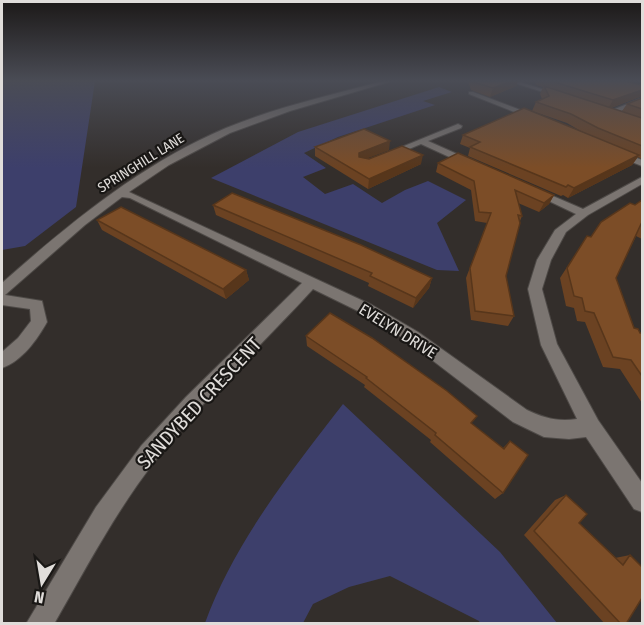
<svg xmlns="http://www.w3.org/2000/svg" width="644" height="625" viewBox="0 0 644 625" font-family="'Fira Sans Condensed',sans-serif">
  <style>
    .green { fill: #3d3f6b }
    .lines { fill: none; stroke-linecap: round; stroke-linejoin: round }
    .street-casing { stroke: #4e4a47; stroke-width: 2 }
    .street { fill: #7b7571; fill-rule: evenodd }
    .wall { fill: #6b4222 }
    .shaded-wall { fill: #57361b }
    .building { fill: #7c4d27; stroke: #57361b; stroke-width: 1.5 }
    .labels { text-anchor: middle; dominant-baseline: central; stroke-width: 4.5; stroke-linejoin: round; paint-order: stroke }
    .far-street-label { font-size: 14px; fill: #e0ddda; stroke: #191715 }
    .street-label { font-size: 16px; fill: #e0ddda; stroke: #191715 }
    .near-street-label { font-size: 20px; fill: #e0ddda; stroke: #191715 }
  </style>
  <rect width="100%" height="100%" fill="#332e2b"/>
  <path class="green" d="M 2,81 L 95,81 L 76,207 L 25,246 L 2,250 Z
    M 439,87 L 452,92 L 423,101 L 435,105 L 338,137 L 304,153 L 326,168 L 303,177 L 325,194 L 353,184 L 382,203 L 405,190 L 428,181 L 466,200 L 437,223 L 459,271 L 437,270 L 211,178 L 298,132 Z
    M 343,404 L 500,552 L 557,623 L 480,623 L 479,621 L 390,576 L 349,587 L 313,604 L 303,623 L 205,623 C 234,543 291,471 343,404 Z"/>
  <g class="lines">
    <defs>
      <path id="street" d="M 383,81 L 392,81 L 290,111 L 230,133 L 169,165 L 129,192 L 372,305 L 418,332 L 527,410 C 544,418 558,422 577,419 L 541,345 L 528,289 L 537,260 L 555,230 L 576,214 L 530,192 L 539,190 L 583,209 L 642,177 L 642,184 L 588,215 L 566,232 L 551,260 L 542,289 L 557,344 L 598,420 L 642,483 L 642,512 L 634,509 L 586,437 L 569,439 L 544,437 L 513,422 L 406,340 L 362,313 L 313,289 C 261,346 203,399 155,461 C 116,511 86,568 54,624 L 26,624 L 96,507 L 141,446 L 186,397 L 302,283 L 130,198 L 122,197 L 85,225 L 5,295 L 42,301 L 47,322 C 37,340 22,361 2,368 L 2,352 L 18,338 L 31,321 L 30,309 L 2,305 L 2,283 C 70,223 141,164 226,128 C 277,107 331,95 383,81 Z
        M 508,81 L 517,81 L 564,96 L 559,97 Z
        M 469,92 L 473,92 L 539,117 L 532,119 L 469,94 Z
        M 642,98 L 642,102 L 612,115 L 605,113 Z
        M 458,124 L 462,126 L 461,128 L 428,141 L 475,162 L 475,166 L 469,166 L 421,144 L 390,157 L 382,155 Z
        M 617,150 L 642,160 L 642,166 L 614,155 L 614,151 Z"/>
    </defs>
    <use href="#street" class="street-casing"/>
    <use href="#street" class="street"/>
  </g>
  <path class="wall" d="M 468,81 L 518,81 L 516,86 L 490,97 L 471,90 Z
    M 534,81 L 625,81 L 642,96 L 611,108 L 622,111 L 627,104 L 642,98 L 642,159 L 638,157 L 632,165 L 568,198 L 563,195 L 561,196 L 468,156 L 470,148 L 460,144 L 463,135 L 584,133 L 567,123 L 532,111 L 536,102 L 542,99 L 540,94 L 543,87 L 536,85 Z
    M 315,147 L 389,150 L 367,158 L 421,164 L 368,189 L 315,156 Z
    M 438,163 L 554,195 L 549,204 L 539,212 L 518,203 L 522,216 L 520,221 L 506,276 L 514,316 L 508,326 L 471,320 L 466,278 L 487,223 L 475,221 L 471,190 L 436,172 Z
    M 642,200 L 642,239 L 636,236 L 616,278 L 634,328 L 640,333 L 642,333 L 642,403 L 620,369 L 603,367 L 585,322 L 577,321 L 574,308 L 566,306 L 560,278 L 587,236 L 591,237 L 601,222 L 635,205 Z
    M 213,205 L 432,278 L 429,288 L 413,308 L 368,286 L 369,283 L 216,215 Z
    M 97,220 L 246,270 L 249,280 L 226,299 L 102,230 Z
    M 306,336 L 471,423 L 503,448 L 510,441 L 503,493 L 495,499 L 430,442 L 431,440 L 364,387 L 365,385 L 307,346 Z
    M 566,495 L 579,523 L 615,558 L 630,555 L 626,624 L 605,624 L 524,535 L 555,500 Z"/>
  <path class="shaded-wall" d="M 512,81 L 518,81 L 516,86 L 490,97 L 493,88 Z
    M 642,90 L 642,96 L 608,109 L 613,100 Z
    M 390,141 L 389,150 L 358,162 L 359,153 Z
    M 423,155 L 421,164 L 368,189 L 369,179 Z
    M 639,155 L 632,165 L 568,198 L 574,188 Z
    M 554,195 L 549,204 L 539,212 L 544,203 Z
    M 246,270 L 249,280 L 226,299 L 223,289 Z
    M 432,278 L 429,288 L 413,308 L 416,298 Z"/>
  <path class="building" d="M 473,81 L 512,81 L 493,88 L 473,82 Z
    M 551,81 L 625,81 L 642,85 L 642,90 L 613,100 Z
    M 544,86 L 642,118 L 642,146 L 598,128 L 571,114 L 536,102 L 549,96 Z
    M 642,98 L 642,109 L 627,104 Z
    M 524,108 L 639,155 L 574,188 L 568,185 L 566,187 L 470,147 L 480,142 L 463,135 Z
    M 364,129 L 390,141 L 359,153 L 359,157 L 369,159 L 402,146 L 423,155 L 369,179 L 315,147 Z
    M 458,153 L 554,195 L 544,203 L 515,190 L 522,216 L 518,215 L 520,223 L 506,276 L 514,316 L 475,311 L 470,268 L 491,213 L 479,212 L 474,181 L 438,163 Z
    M 232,193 L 361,245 L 432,278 L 416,298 L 370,276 L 372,273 L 213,205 Z
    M 642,200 L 642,225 L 641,224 L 616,278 L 634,328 L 638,329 L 640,333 L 642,333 L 642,376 L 631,360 L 613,357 L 594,313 L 585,311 L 582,298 L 574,296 L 567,268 L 587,236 L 591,237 L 601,222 L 630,203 L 635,205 Z
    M 121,207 L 246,270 L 223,289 L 97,220 Z
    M 330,313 L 372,338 L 447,391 L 477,416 L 471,423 L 504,449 L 510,441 L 528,455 L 503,493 L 435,435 L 436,433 L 366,378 L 367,377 L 306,336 Z
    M 566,495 L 587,514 L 579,523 L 623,565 L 630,555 L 642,567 L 642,598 L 626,624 L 621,624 L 534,531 Z"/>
  <linearGradient id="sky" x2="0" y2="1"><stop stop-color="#1c1918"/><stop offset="0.48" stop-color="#4a4c55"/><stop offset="1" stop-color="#4a4c55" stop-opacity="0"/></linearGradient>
  <rect width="644" height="168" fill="url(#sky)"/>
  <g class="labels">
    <g class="far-street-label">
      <text transform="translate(141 163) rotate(-32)">SPRINGHILL LANE</text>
    </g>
    <g class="street-label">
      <text transform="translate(398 331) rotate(32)">EVELYN DRIVE</text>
    </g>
    <g class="near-street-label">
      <text transform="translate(199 403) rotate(-47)">SANDYBED CRESCENT</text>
    </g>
  </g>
  <rect width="644" height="625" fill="none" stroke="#e0ddda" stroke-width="6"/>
  <g transform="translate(42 583) rotate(191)" stroke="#191715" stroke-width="4.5" paint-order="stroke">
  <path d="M0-4.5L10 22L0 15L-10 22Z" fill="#e0ddda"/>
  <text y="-9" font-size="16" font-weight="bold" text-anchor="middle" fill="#e0ddda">N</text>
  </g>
</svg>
